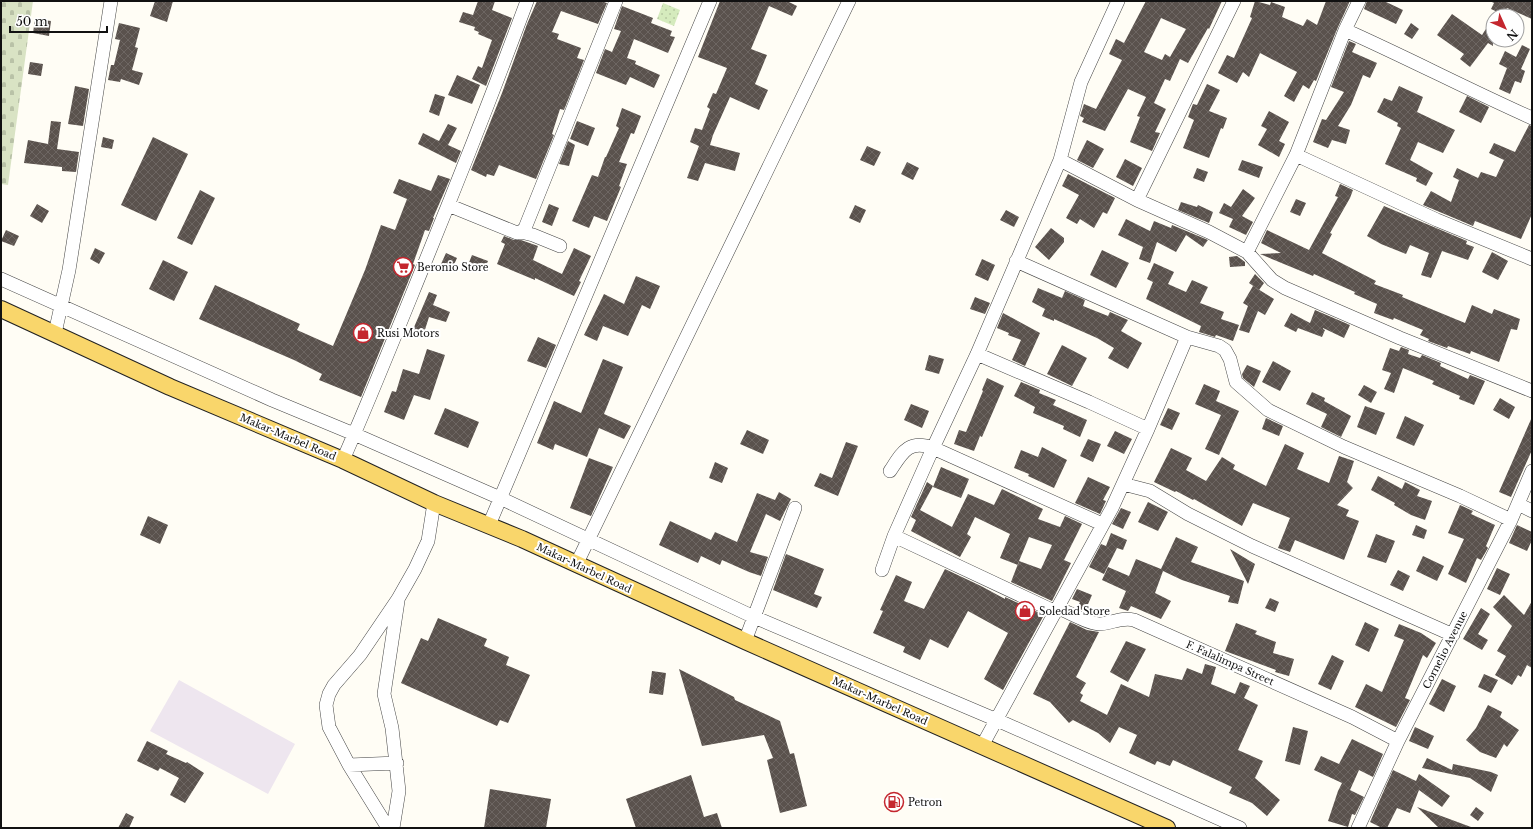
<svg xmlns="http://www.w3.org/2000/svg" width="1533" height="829" viewBox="0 0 1533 829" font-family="'Libre Baskerville',serif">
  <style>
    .industrial { fill: #eee6ef }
    .grass { fill: url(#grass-dots) }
    .cemetery { fill: url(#cemetery-stones) }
    .building { fill: url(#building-cross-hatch); fill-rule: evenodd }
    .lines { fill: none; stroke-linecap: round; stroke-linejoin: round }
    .minor-casing { stroke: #444; stroke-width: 14 }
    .major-casing { stroke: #222; stroke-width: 18 }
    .minor { stroke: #fff; stroke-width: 13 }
    .major { stroke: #f9d66b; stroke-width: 16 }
    .labels { text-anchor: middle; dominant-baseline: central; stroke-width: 4; stroke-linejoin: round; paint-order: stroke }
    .poi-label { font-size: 10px; fill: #111; stroke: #fff; text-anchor: start }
    .street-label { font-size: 10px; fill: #111; stroke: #fff }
  </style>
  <defs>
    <pattern id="grass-dots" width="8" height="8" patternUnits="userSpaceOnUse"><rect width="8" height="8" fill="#d5ebbd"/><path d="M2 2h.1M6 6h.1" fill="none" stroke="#b6c8a1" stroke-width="1.8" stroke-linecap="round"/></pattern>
    <pattern id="cemetery-stones" width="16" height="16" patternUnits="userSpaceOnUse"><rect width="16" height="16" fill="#d9e3c4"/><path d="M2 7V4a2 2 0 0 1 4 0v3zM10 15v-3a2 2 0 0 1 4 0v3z" fill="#b9c2a7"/></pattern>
    <pattern id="building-cross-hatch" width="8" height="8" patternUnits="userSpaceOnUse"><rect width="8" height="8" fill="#5a524d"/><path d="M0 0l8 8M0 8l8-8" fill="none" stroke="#6d6662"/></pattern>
  </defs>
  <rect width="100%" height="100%" fill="#fffdf5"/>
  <path class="industrial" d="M 179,680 L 295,744 L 268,794 L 150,731 Z"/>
  <path class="grass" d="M 663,3 L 680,10 L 674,26 L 657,19 Z"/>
  <path class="cemetery" d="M 1,1 L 33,1 L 8,185 L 1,184 Z"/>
  <path class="building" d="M 155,1 L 173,1 L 167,22 L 150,16 Z
    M 478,1 L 495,1 L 492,10 L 512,18 L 486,86 L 472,79 L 478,66 L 482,68 L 492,40 L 478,34 L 479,32 L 474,30 L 475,27 L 459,22 L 463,12 L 473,15 Z
    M 537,1 L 601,1 L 607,3 L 598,24 L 561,11 L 552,32 L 559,34 L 557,39 L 581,48 L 577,58 L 584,60 L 564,110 L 560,109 L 552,134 L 554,135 L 536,179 L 499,165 L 494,176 L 487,174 L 486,177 L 471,170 L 502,93 L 527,24 Z
    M 720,1 L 787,1 L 797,6 L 792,16 L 769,6 L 751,49 L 767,55 L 755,84 L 768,90 L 759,110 L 730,97 L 713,135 L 710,145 L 740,153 L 735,171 L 705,163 L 698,181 L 687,178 L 699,146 L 690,142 L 695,128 L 702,130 L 710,109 L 707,107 L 713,93 L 716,94 L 727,68 L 698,57 Z
    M 1146,1 L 1222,1 L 1209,29 L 1208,28 L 1188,63 L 1180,59 L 1170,81 L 1165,79 L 1154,103 L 1166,109 L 1155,132 L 1160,133 L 1152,151 L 1130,142 L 1140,117 L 1137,116 L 1146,97 L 1128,89 L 1105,131 L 1082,122 L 1084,118 L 1080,116 L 1084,104 L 1096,109 L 1122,60 L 1109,54 L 1116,39 L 1124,43 ZM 1161,18 L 1186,29 L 1170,57 L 1165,54 L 1162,60 L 1144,52 Z
    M 1255,1 L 1270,5 L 1271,2 L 1285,7 L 1282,17 L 1303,26 L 1307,19 L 1317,25 L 1326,1 L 1350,1 L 1338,27 L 1316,81 L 1314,80 L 1309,89 L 1303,85 L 1294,102 L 1284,96 L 1297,72 L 1260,53 L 1249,77 L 1243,72 L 1237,83 L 1218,73 L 1227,55 L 1234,58 L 1252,18 L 1250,17 Z
    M 1367,1 L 1384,1 L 1403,10 L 1396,24 L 1364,9 Z
    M 1490,1 L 1532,1 L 1532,19 L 1507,8 L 1504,15 L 1491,9 L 1494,3 Z
    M 622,6 L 653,18 L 651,23 L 672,31 L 670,36 L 675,37 L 668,53 L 634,39 L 627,58 L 636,61 L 635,64 L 660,75 L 654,88 L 630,77 L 626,85 L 596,73 L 605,49 L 612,52 L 621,31 L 614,29 Z
    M 1452,14 L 1482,35 L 1493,18 L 1493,46 L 1488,43 L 1470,67 L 1460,59 L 1464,54 L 1437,35 Z
    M 35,19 L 51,21 L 49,36 L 33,33 Z
    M 119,23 L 140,28 L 135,47 L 138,48 L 132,70 L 143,73 L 139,85 L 121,79 L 120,82 L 108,80 L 111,65 L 114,65 L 120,40 L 115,39 Z
    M 1411,23 L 1419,29 L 1412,39 L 1404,34 Z
    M 1349,41 L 1356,44 L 1352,52 L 1377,63 L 1370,78 L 1363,75 L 1351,105 L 1338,126 L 1350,130 L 1346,144 L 1332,140 L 1328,148 L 1313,142 L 1322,119 L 1326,120 L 1344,92 L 1331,87 Z
    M 1522,45 L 1530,49 L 1521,69 L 1525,71 L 1521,83 L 1515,81 L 1510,94 L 1499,89 L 1507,68 L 1499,64 L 1505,51 L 1516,57 Z
    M 30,62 L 43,64 L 41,76 L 28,74 Z
    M 457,75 L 480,85 L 472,104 L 448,95 Z
    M 1207,84 L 1220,90 L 1209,111 L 1227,118 L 1223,129 L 1221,128 L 1209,158 L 1183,148 L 1194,120 L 1188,117 L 1193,104 L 1197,105 Z
    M 75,86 L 89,89 L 83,126 L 68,124 Z
    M 1399,86 L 1423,97 L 1417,112 L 1455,130 L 1443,153 L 1418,142 L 1410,160 L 1433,173 L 1426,186 L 1416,181 L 1417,178 L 1385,164 L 1401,128 L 1397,126 L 1398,123 L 1377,112 L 1384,98 L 1392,101 Z
    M 435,94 L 445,97 L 439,116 L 429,112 Z
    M 1467,96 L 1489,107 L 1481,123 L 1459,112 Z
    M 622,108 L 641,116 L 634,134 L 631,133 L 619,162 L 627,164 L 619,186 L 621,187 L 607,221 L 594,216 L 589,228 L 572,221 L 592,175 L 598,177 L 605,157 L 606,157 L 619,128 L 616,126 Z
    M 1269,111 L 1289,122 L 1279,141 L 1285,144 L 1279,157 L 1258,145 L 1267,129 L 1261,126 Z
    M 51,121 L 61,122 L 57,149 L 79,152 L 76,172 L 62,171 L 62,167 L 24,163 L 28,140 L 48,144 Z
    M 577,121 L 595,128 L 588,146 L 570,139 Z
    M 448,124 L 457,128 L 448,145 L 461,151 L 456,163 L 418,144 L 423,133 L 439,141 Z
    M 1529,125 L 1532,126 L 1532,214 L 1521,239 L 1475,221 L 1473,226 L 1423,205 L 1431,191 L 1451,202 L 1459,180 L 1453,177 L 1457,168 L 1478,178 L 1481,172 L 1496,177 L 1504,160 L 1489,153 L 1494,143 L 1515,152 Z
    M 103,137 L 114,140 L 112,149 L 101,147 Z
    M 153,137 L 188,154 L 156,221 L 121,205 Z
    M 1087,140 L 1104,149 L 1093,168 L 1077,160 Z
    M 568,141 L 575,145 L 569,166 L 559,164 Z
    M 867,146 L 881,152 L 874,166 L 860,160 Z
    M 1125,159 L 1142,168 L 1133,186 L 1116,177 Z
    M 1242,160 L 1263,167 L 1259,178 L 1238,170 Z
    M 907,162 L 919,168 L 913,180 L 901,174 Z
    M 1197,168 L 1208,172 L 1204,182 L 1193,178 Z
    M 1068,174 L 1115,198 L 1107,214 L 1103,212 L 1094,228 L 1080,219 L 1077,224 L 1066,218 L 1079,195 L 1062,186 Z
    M 438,175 L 450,179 L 433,218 L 434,218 L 429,231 L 425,230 L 413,264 L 415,265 L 361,397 L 319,380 L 322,374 L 294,360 L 199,319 L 215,285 L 300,324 L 297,330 L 333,346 L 365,270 L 381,225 L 395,230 L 407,199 L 393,193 L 399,179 L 431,191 Z
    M 1340,184 L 1353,190 L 1350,198 L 1330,233 L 1332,234 L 1322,253 L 1376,281 L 1374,284 L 1403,295 L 1402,297 L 1465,323 L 1472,305 L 1492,314 L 1494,309 L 1520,319 L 1517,330 L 1511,329 L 1499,362 L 1471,351 L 1470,354 L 1448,346 L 1447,348 L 1428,341 L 1429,339 L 1420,335 L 1423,330 L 1394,318 L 1393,320 L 1374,313 L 1377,304 L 1354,294 L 1355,292 L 1314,274 L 1313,276 L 1260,254 L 1281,253 L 1261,243 L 1267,230 L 1309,250 L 1338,197 L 1335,196 Z
    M 1243,189 L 1255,198 L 1242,216 L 1253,222 L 1246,235 L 1229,227 L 1233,219 L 1219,213 L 1224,203 L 1231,207 Z
    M 200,190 L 215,198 L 192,245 L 177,238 Z
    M 1296,199 L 1306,203 L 1300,216 L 1290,212 Z
    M 1181,202 L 1197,207 L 1198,205 L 1213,212 L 1209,223 L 1178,210 Z
    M 37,204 L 49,211 L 42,223 L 30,216 Z
    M 549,204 L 559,208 L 552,226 L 542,222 Z
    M 855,205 L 866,210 L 860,223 L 849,218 Z
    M 1384,206 L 1467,241 L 1466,244 L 1474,247 L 1468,260 L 1442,251 L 1431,278 L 1421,275 L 1429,253 L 1410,245 L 1406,254 L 1381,244 L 1367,236 Z
    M 1006,210 L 1019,217 L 1014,227 L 1000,220 Z
    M 1126,219 L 1150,231 L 1154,221 L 1171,228 L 1172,225 L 1208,240 L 1203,247 L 1186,235 L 1176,252 L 1157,242 L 1150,263 L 1139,259 L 1143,247 L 1118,235 Z
    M 1051,228 L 1064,238 L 1064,242 L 1049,260 L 1035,247 Z
    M 6,230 L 19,236 L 14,246 L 1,241 Z
    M 504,236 L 514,240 L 521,240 L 538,246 L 533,260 L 562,274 L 574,248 L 591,256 L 579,281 L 581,282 L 574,296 L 535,278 L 535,280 L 497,264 L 505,244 L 501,242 Z
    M 95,248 L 105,253 L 99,264 L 90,259 Z
    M 1102,250 L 1129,263 L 1116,288 L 1090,275 Z
    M 1492,252 L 1508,261 L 1498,280 L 1482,272 Z
    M 446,253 L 457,258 L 452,269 L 441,264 Z
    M 472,255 L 488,261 L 483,272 L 468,265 Z
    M 1237,256 L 1245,262 L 1245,266 L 1230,267 L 1229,257 Z
    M 982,259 L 995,265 L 988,281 L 975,275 Z
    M 163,260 L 188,272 L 174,301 L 149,289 Z
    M 1154,263 L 1174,272 L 1168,284 L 1186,292 L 1192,280 L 1208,287 L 1200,303 L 1224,312 L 1221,319 L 1239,325 L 1233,341 L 1216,335 L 1215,337 L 1199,332 L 1201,326 L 1146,299 L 1153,282 L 1147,279 Z
    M 1255,274 L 1264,283 L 1259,290 L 1249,283 Z
    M 636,276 L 660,286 L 650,309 L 642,305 L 628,336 L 603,326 L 597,341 L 584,335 L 604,294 L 624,304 Z
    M 1253,286 L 1274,299 L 1265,315 L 1258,311 L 1249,333 L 1239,330 L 1248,306 L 1243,303 Z
    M 1038,288 L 1062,298 L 1065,291 L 1085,300 L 1083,306 L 1108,316 L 1110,312 L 1128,320 L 1121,331 L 1142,343 L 1128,369 L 1108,358 L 1114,348 L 1097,338 L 1054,319 L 1054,321 L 1042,316 L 1045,309 L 1032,302 Z
    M 429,292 L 437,295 L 433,305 L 450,312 L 446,322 L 429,317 L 423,336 L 412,332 Z
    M 975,297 L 990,303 L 985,314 L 970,309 Z
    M 1315,310 L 1350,325 L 1344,338 L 1323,328 L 1323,329 L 1325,330 L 1322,337 L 1298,328 L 1296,332 L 1284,326 L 1291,313 L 1310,323 Z
    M 1003,313 L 1040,333 L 1025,366 L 1012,360 L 1021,340 L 1008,335 L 1009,333 L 997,328 Z
    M 538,337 L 556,345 L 546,368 L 527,361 Z
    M 1062,345 L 1087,358 L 1072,386 L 1047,374 Z
    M 1401,347 L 1409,350 L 1408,354 L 1420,358 L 1422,355 L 1441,363 L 1440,366 L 1468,379 L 1470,375 L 1485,381 L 1474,405 L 1459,399 L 1460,396 L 1432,384 L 1434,381 L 1403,368 L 1394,393 L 1384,389 L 1391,373 L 1382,370 L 1390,348 L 1399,351 Z
    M 427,349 L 445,355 L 430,400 L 414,395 L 404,420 L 384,412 L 392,391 L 396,392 L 403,369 L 419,374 Z
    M 929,355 L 944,359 L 939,374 L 925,370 Z
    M 603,359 L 623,367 L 604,414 L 631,426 L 624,439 L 599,428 L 587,457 L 555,444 L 553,450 L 537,443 L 554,401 L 581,413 Z
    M 1273,361 L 1291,371 L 1280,391 L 1262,382 Z
    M 1247,365 L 1261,371 L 1254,387 L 1243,378 L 1242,374 Z
    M 987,378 L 1004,386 L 982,437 L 980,436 L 974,451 L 954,444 L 959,430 L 966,432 L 983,391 L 982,390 Z
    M 1021,382 L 1040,390 L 1039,393 L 1056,400 L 1053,405 L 1087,420 L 1080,437 L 1063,429 L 1064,426 L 1033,413 L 1035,407 L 1014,396 Z
    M 1204,384 L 1220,391 L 1216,401 L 1239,411 L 1219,455 L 1205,449 L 1221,415 L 1195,404 Z
    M 1364,385 L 1377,392 L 1371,403 L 1358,395 Z
    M 1312,392 L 1325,398 L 1324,401 L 1351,416 L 1341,437 L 1321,427 L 1327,414 L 1306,404 Z
    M 1500,398 L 1515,407 L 1509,419 L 1493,410 Z
    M 911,404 L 929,411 L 922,428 L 904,420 Z
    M 1365,406 L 1385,413 L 1376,435 L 1357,427 Z
    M 445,408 L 479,422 L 468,448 L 434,434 Z
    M 1168,408 L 1180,413 L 1172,430 L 1160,425 Z
    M 1405,416 L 1424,425 L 1414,446 L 1396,438 Z
    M 1532,417 L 1532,450 L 1511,497 L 1499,492 Z
    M 1266,418 L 1283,426 L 1279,436 L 1262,429 Z
    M 747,430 L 769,440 L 763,454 L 740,444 Z
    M 1115,431 L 1132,439 L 1124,454 L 1107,446 Z
    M 1088,439 L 1101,444 L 1093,462 L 1080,456 Z
    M 846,442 L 858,446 L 838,496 L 814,486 L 820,473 L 832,478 Z
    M 1285,444 L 1304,453 L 1297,469 L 1329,483 L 1339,456 L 1354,461 L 1347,482 L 1353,488 L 1337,505 L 1349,510 L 1346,516 L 1359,521 L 1344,560 L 1295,540 L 1290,552 L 1278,548 L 1290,518 L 1253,503 L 1242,526 L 1194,499 L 1193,500 L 1176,491 L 1175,492 L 1154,482 L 1171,448 L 1192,458 L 1186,470 L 1206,481 L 1222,457 L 1235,465 L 1233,469 L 1266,486 Z
    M 1042,447 L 1067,460 L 1054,488 L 1028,476 L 1029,474 L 1014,468 L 1021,450 L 1038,457 Z
    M 589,458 L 613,467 L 591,516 L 570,508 Z
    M 715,462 L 728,468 L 722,483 L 709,478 Z
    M 941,467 L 969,479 L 961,498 L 933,487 Z
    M 1378,476 L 1402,489 L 1405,482 L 1420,490 L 1417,496 L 1432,501 L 1425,520 L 1411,515 L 1394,505 L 1395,503 L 1371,490 Z
    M 1088,477 L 1110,487 L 1103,500 L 1106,501 L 1100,514 L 1075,503 Z
    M 927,482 L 933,486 L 920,510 L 952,527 L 968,494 L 994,505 L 1002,489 L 1043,509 L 1038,519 L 1060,527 L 1065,516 L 1082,524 L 1064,560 L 1071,563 L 1052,601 L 1011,582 L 1019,561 L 1018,565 L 1000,558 L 1010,534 L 975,517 L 967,534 L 971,537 L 960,557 L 911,531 L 916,520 L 911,517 ZM 1029,537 L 1052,545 L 1041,569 L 1019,561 Z
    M 779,492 L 791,499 L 780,521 L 766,514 L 750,552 L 768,557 L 761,576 L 749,572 L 722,560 L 720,565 L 701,556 L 698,563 L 659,545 L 670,521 L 711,540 L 715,532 L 737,542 L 757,493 L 775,500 Z
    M 1148,502 L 1168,512 L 1158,531 L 1138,522 Z
    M 1460,505 L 1473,511 L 1471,514 L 1495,525 L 1486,546 L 1488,548 L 1481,560 L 1477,558 L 1466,583 L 1448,574 L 1464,539 L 1448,533 Z
    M 1121,508 L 1131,512 L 1123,529 L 1112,524 Z
    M 148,516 L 168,525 L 160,544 L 140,535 Z
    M 1416,525 L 1427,530 L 1424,539 L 1412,535 Z
    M 1517,525 L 1532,532 L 1532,540 L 1527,551 L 1509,543 Z
    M 1111,533 L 1127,540 L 1123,550 L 1117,548 L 1104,574 L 1089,567 L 1101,544 L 1106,546 Z
    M 1376,534 L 1395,541 L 1386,563 L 1367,557 Z
    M 1176,537 L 1198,547 L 1191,562 L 1244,581 L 1238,604 L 1228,602 L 1230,596 L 1182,580 L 1163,571 L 1155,593 L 1171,601 L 1161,619 L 1131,606 L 1128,611 L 1119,608 L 1126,591 L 1102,580 L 1108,567 L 1129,576 L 1136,559 L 1161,569 Z
    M 1230,549 L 1255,564 L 1248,584 Z
    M 786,554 L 824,569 L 814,594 L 822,597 L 817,608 L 773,590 Z
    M 1423,556 L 1444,566 L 1437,581 L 1416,571 Z
    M 1497,568 L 1510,574 L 1500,595 L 1487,589 Z
    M 945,569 L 981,586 L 1005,599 L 1005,597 L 1044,615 L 1003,690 L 984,679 L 1008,633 L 968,611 L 948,648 L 930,639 L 920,660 L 903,652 L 905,647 L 873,633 L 883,611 L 880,610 L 896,575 L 912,582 L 904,601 L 924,609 Z
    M 1398,570 L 1410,576 L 1403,591 L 1390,585 Z
    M 1077,589 L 1092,595 L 1085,611 L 1077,608 L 1080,602 L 1072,599 Z
    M 1504,595 L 1524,615 L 1532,601 L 1532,668 L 1527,665 L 1521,677 L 1518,675 L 1512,685 L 1495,675 L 1506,656 L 1497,651 L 1512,626 L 1493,607 Z
    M 1270,598 L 1279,602 L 1275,612 L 1265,608 Z
    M 1481,608 L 1490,614 L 1478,634 L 1488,640 L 1482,650 L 1463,639 Z
    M 438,618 L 487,639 L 484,646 L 509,657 L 506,665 L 530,675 L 508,723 L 500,720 L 497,726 L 401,683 L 421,638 L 428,641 Z
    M 1070,622 L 1087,630 L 1099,632 L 1076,677 L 1086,683 L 1080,693 L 1083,695 L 1080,701 L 1107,715 L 1121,684 L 1149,697 L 1155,674 L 1182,680 L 1187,668 L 1202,674 L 1205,664 L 1216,667 L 1211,684 L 1235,694 L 1240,682 L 1250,686 L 1244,698 L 1258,705 L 1238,750 L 1263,761 L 1255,778 L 1280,800 L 1267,816 L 1252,803 L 1229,793 L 1232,787 L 1206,775 L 1173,760 L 1170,766 L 1157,761 L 1155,765 L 1129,753 L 1137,735 L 1119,727 L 1110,743 L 1098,733 L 1073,720 L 1069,723 L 1050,702 L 1033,694 Z
    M 1365,622 L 1379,629 L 1369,652 L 1355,645 Z
    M 1236,623 L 1257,631 L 1255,634 L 1276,642 L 1273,653 L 1294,659 L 1289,676 L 1275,672 L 1276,670 L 1225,651 Z
    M 1399,624 L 1421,633 L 1436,643 L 1427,658 L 1423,655 L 1405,698 L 1410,700 L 1396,727 L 1355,707 L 1366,684 L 1382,692 L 1404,640 L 1394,636 Z
    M 1126,641 L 1146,649 L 1128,682 L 1110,672 Z
    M 1332,655 L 1344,661 L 1331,690 L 1318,684 Z
    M 679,669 L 734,697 L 735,700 L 780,721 L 790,754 L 794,753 L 807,806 L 780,813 L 767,760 L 773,758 L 764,735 L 702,746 Z
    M 652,671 L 666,673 L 663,695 L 649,693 Z
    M 1484,674 L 1498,680 L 1491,693 L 1478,687 Z
    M 1442,679 L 1456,686 L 1444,712 L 1429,704 Z
    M 1488,705 L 1502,712 L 1500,717 L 1519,730 L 1507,747 L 1504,744 L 1496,758 L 1480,752 L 1466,740 L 1476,728 Z
    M 1293,727 L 1308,731 L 1300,765 L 1285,761 Z
    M 1415,727 L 1434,736 L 1428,749 L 1409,741 Z
    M 1352,739 L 1383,754 L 1373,777 L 1359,770 L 1350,790 L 1364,797 L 1355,815 L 1352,814 L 1348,827 L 1328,821 L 1338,791 L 1342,783 L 1314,770 L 1321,756 L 1339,764 Z
    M 147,741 L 168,751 L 166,754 L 186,763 L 187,762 L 204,773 L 185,803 L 170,795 L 179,778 L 160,768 L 158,771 L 137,761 Z
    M 1427,758 L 1452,770 L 1453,764 L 1491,772 L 1498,775 L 1491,792 L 1470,778 L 1422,768 Z
    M 1393,770 L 1416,781 L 1419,774 L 1450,796 L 1442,807 L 1419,790 L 1410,813 L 1397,808 L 1387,828 L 1382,828 L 1370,822 Z
    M 691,775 L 704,817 L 717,813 L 722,828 L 636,828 L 626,799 Z
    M 490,789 L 551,799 L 546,828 L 484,828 Z
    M 1417,807 L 1471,827 L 1471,828 L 1439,828 Z
    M 1476,807 L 1484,813 L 1478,821 L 1470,815 Z
    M 126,813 L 134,817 L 129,828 L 118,828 Z"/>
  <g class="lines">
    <defs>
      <path id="minor" d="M 1345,30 C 1408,58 1469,90 1532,118
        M 1296,155 L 1437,220 L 1532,259
        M 1060,160 L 1137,200 L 1209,232 L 1247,252 L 1272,280 L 1285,288 L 1400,338 L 1532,391
        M 1137,200 L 1234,1
        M 448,205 L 517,233 L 521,232 L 525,228 L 616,1
        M 521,232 L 533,235 L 560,246
        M 1247,252 L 1296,155 L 1345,30 L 1359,1
        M 1016,261 L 1187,337 L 1219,346 L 1225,350 L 1230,359 L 1236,382 L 1268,410 L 1344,447 L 1460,496 L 1511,520
        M 1,279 L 272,400 L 354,434 L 500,498 L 754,617 L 997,720 L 1240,828
        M 55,333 L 69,270 L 111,1
        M 977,354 L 1089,402 L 1148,429
        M 343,460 C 371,396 397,331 423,267 C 459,179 494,90 527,1
        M 890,471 C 902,453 908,439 933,448 L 977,354 L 1060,160 L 1081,82 L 1118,1
        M 1123,484 L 1150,491 L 1188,514 L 1252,546 L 1453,635
        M 1518,504 L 1532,511
        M 489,525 L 710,1
        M 894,536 L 1056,612
        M 576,565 L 849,1
        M 882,570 L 894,536 L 933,448 L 1102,524
        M 1058,608 C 1069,612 1088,624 1100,624 C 1112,623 1122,617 1134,620 L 1352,717 L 1398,741
        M 745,641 L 795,508
        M 982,746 L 1112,508 L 1148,429 L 1187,337
        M 349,765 L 397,763
        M 388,828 L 349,765 L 329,727 L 326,705 L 329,694 L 334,685 L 360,655 L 398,599 L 415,569 L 428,541 L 434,503
        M 393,828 L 399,791 L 392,728 L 384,694 L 398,601
        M 1358,828 L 1398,741 L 1511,520 L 1532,471"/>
      <path id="major" d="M 1,309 L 170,387 L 343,460 L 434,503 L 522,539 L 745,641 L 1167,828"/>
    </defs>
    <use href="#minor" class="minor-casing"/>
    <use href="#major" class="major-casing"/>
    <use href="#minor" class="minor"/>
    <use href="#major" class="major"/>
  </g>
  <defs>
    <symbol id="supermarket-ring" viewBox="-11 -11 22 22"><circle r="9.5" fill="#fff" stroke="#c4262e" stroke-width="1.5"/><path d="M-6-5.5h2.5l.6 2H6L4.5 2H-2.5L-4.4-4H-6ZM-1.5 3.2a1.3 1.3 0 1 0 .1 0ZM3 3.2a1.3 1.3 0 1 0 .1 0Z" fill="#c4262e"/></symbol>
    <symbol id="shop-ring" viewBox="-11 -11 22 22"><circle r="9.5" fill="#fff" stroke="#c4262e" stroke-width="1.5"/><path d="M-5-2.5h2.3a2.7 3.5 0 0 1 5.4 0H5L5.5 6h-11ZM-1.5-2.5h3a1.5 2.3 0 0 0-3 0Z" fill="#c4262e"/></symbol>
    <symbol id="fuel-ring" viewBox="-11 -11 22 22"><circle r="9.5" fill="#fff" stroke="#c4262e" stroke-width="1.5"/><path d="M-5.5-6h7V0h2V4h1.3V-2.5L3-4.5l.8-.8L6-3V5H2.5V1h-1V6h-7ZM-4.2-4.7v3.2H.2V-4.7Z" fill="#c4262e"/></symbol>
  </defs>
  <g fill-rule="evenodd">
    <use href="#supermarket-ring" x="392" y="256" width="22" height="22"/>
    <use href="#shop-ring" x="352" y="322" width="22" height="22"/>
    <use href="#shop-ring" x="1014" y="600" width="22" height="22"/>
    <use href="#fuel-ring" x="883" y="791" width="22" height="22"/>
  </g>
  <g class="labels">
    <g class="poi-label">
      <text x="417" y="267">Beronio Store</text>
      <text x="377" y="333">Rusi Motors</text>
      <text x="1039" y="611">Soledad Store</text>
      <text x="908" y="802">Petron</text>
    </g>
    <g class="street-label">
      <text transform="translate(288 437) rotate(23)">Makar-Marbel Road</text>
      <text transform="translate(584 568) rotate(25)">Makar-Marbel Road</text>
      <text transform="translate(1445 650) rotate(-63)">Cornelio Avenue</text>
      <text transform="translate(1230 663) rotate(24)">F. Falalimpa Street</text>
      <text transform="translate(880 701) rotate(24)">Makar-Marbel Road</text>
    </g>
  </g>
  <rect width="1533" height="829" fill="none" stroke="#111111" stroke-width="4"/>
  <g transform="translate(1505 28) rotate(135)"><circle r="19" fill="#ffffff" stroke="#a0a0a0"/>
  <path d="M0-3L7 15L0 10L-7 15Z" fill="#c4262e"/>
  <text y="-6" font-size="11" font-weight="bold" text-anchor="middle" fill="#111111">N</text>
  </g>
  <path d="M10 26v6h97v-6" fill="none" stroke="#111111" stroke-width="2"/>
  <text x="16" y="26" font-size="12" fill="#111111" stroke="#ffffff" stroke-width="3" paint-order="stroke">50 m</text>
</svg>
